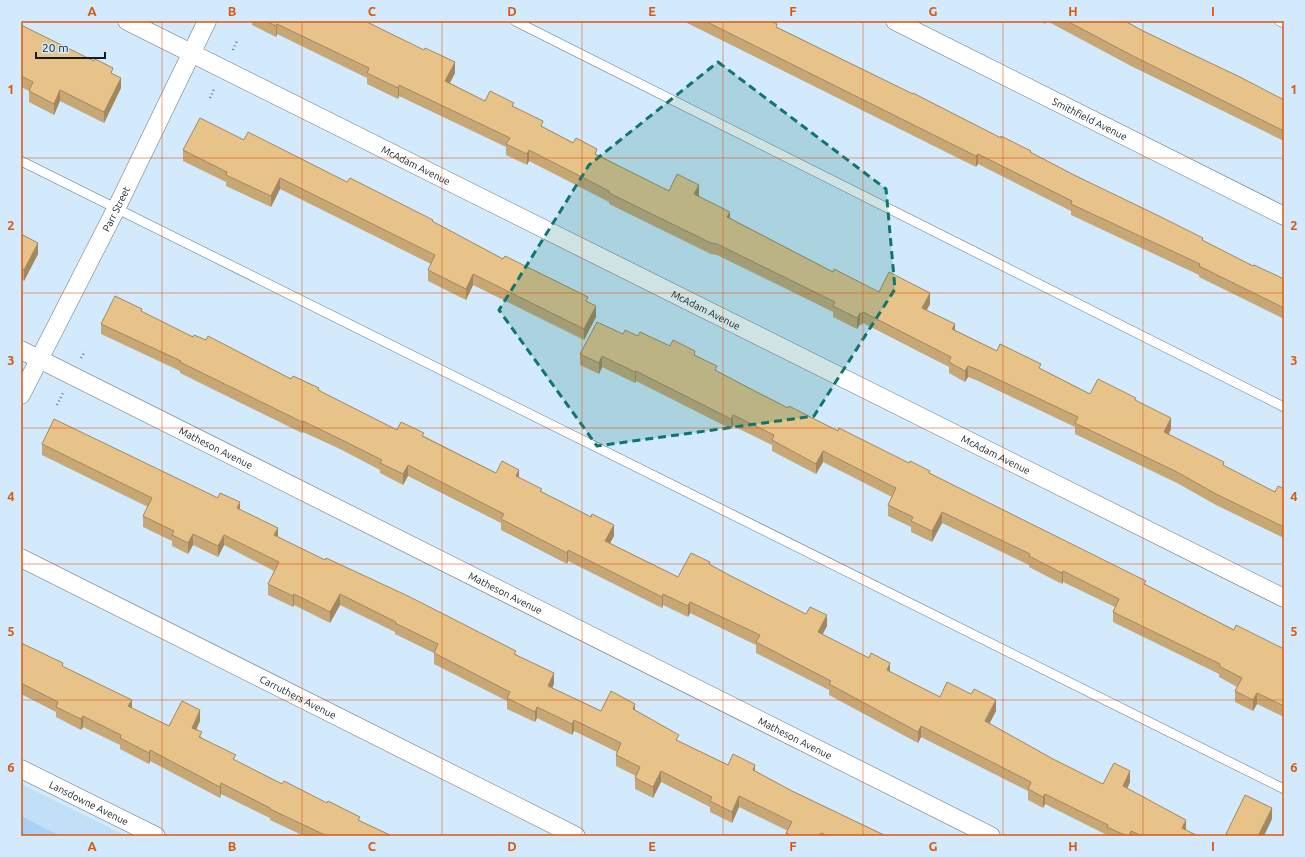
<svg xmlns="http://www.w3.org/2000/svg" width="1305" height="857" viewBox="0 0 1305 857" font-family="Ubuntu,sans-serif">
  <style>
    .built { fill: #c1e0f7 }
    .green { fill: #a7d2f3 }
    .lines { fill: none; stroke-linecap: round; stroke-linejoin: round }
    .service-casing { stroke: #627787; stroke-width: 10 }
    .minor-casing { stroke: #627787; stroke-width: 19 }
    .path { stroke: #6c7c88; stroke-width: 2.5; stroke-dasharray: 1 3; stroke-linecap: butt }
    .service { stroke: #fff; stroke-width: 9 }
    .minor { stroke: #fff; stroke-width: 18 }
    .wall { fill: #c7a776 }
    .shaded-wall { fill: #a28860 }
    .building { fill: #e7c289; stroke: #a28860 }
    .marked { fill: #0f766e; fill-opacity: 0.2; stroke: #0f766e; stroke-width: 3; stroke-dasharray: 8 5; stroke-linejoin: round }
    .grid { fill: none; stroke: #dd560d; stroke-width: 1; stroke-opacity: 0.55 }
    .labels { text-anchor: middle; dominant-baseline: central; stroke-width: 3; stroke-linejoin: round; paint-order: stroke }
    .street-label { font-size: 10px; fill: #141d24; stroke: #d2eafc }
    .neatline { fill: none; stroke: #dd560d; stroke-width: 1.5 }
    .grid-label { font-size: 13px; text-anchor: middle; font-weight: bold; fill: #dd560d }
  </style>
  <rect width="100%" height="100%" fill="#d2eafc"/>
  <path class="built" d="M 21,784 L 126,836 L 21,836 Z"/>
  <path class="green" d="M 21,816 L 60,836 L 21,836 Z"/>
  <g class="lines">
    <defs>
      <path id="service" d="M 515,21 L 1284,407
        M 1279,21 L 1284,23
        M 21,161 L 1284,789"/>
      <g id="minor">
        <path id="s1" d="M 127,21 L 1284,598"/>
        <path id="s2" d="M 895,21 L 1284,216"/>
        <path id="s3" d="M 21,350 L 991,836"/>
        <path id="s4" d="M 21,395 L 117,207 L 207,21"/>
        <path id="s5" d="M 21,558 L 576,836"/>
        <path id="s6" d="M 21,769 L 156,836"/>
      </g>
    </defs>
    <use href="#service" class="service-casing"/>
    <use href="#minor" class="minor-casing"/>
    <path class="path" d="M 233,50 L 237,41
      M 210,98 L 215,87
      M 81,358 L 85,351
      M 57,405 L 63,393"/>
    <use href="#service" class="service"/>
    <use href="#minor" class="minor"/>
  </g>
  <path class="wall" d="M 252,21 L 365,21 L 455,73 L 450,83 L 485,101 L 514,107 L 543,127 L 669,191 L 699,196 L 698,196 L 730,218 L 833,272 L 879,292 L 930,304 L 926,310 L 955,330 L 997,351 L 1041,369 L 1090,394 L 1136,401 L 1171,429 L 1169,434 L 1224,466 L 1275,492 L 1284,489 L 1284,538 L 1216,505 L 1177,483 L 1075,434 L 1075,427 L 976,380 L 968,377 L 965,382 L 949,373 L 949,367 L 863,323 L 862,325 L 860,324 L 857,329 L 833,317 L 833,312 L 717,255 L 711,254 L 609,204 L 609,202 L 529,161 L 527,165 L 506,155 L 506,147 L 399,96 L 398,99 L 367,84 L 367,78 L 277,34 L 276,37 L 252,25 Z
    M 683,21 L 771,21 L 777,27 L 1031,153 L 1253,266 L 1284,279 L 1284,319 L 1199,277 L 1199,275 L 1071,215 L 1071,211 L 978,164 L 976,167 Z
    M 1040,21 L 1047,21 L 1045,24 Z
    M 1047,21 L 1125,21 L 1143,31 L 1284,100 L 1284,141 L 1131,66 Z
    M 21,25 L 113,74 L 121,88 L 104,123 L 60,101 L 54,115 L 29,102 L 29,91 L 21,87 Z
    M 244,140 L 347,182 L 433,222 L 503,259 L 588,302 L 596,317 L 584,340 L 473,285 L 466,300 L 428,281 L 428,270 L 431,264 L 280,189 L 271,207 L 226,186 L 226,182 L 183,161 L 183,150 Z
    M 21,234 L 38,254 L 24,281 L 21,279 Z
    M 142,312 L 193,337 L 206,340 L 319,391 L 397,430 L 424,436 L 496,473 L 519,478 L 542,492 L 614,536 L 610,543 L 678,577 L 710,565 L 827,626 L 822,635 L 890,672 L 940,697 L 996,711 L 989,724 L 1053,759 L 1103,784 L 1130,782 L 1127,789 L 1186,830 L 1198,836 L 1107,836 L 1107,835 L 1045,804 L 1043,808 L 1028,800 L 1028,791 L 921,737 L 918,743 L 829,695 L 829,690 L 756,653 L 756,645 L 690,613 L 688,617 L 663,605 L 662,608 L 568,561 L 567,564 L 501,530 L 501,523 L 408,476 L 403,485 L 380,473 L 380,470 L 340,449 L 303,432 L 302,433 L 180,373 L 180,371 L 101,334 L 101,324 Z
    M 623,334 L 638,336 L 695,355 L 717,372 L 747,387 L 788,408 L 930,473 L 1234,630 L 1284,649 L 1284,717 L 1257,704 L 1253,711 L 1235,702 L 1235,691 L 1237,687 L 1219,677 L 1219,674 L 1113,622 L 1113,612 L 1115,607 L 1063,582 L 1062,584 L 1029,567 L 1029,565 L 942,523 L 932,542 L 911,532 L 911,527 L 888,516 L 888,505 L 892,497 L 823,462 L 816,474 L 772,451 L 772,445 L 733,426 L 731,429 L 636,381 L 635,383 L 602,367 L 599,374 L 580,365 L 580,354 Z
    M 42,444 L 240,510 L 278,537 L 516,654 L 554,684 L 552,688 L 601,711 L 635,711 L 679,741 L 728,765 L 755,771 L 792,791 L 886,836 L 786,836 L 786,833 L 788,831 L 739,807 L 732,823 L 710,812 L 710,807 L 661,782 L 653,798 L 635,789 L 635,778 L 636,776 L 616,766 L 616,755 L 617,752 L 574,731 L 572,735 L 537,718 L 535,722 L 507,709 L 507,701 L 434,664 L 434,653 L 395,634 L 395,632 L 340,605 L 330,623 L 294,605 L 293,607 L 268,595 L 268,584 L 274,571 L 224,545 L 218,557 L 193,545 L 188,554 L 172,546 L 172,541 L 143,527 L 143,516 L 148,507 L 42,455 Z
    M 21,643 L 63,667 L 132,708 L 169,726 L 200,721 L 196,730 L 202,738 L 236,761 L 282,784 L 392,836 L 304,836 L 270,820 L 270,818 L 221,794 L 220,798 L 150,761 L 149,764 L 120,749 L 120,745 L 83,727 L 81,730 L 56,717 L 56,712 L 21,694 Z"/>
  <path class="shaded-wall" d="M 277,24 L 277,34 L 276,37 L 276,26 Z
    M 455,62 L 455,73 L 445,92 L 445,81 Z
    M 121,78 L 121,88 L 104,123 L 104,112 Z
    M 399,85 L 399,96 L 398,99 L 398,88 Z
    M 60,90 L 60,101 L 54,115 L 54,104 Z
    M 529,150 L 529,161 L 527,165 L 527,154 Z
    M 978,154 L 978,164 L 976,167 L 976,156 Z
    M 280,178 L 280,189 L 271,207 L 271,196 Z
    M 699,185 L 699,196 L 694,205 L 694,194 Z
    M 730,212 L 730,223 L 727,217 Z
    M 38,243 L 38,254 L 24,281 L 24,270 Z
    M 473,274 L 473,285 L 466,300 L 466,289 Z
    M 930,293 L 930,304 L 922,319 L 922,308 Z
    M 596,306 L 596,317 L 584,340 L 584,329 Z
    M 863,312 L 863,323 L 862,325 L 862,314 Z
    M 860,313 L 860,324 L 857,329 L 857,318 Z
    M 955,324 L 955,335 L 952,329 Z
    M 602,356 L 602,367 L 599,374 L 599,363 Z
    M 968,366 L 968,377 L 965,382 L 965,371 Z
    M 636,371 L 636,381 L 635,383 L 635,372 Z
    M 733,415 L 733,426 L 731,429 L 731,419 Z
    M 1171,418 L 1171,429 L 1164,443 L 1164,432 Z
    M 303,421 L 303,432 L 302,433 L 302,422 Z
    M 823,451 L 823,462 L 816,474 L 816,464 Z
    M 408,465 L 408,476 L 403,485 L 403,474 Z
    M 519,470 L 519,481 L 516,476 Z
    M 240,502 L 240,513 L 237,508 Z
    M 942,512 L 942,523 L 932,542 L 932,531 Z
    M 614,525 L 614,536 L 605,552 L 605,541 Z
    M 278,528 L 278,539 L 274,535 Z
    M 193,534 L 193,545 L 188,554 L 188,543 Z
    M 224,535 L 224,545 L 218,557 L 218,546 Z
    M 568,550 L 568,561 L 567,564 L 567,553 Z
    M 1063,571 L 1063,582 L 1062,584 L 1062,573 Z
    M 294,594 L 294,605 L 293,607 L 293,596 Z
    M 340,594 L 340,605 L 330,623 L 330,612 Z
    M 663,594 L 663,605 L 662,608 L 662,597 Z
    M 690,602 L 690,613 L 688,617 L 688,606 Z
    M 827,615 L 827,626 L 818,643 L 818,632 Z
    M 890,663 L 890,674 L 887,670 Z
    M 554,673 L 554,684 L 548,697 L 548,686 Z
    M 1257,693 L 1257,704 L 1253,711 L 1253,700 Z
    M 132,700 L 132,711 L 128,706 Z
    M 996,700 L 996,711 L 985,732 L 985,721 Z
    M 635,704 L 635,714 L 633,709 Z
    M 537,707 L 537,718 L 535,722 L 535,712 Z
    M 200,710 L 200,721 L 192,739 L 192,728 Z
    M 83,716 L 83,727 L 81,730 L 81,719 Z
    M 574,720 L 574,731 L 572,735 L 572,724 Z
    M 921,726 L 921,737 L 918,743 L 918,732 Z
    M 150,750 L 150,761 L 149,764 L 149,753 Z
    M 755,765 L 755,776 L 753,770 Z
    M 661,771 L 661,782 L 653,798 L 653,787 Z
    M 1130,771 L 1130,782 L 1123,797 L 1123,786 Z
    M 221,783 L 221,794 L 220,798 L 220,787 Z
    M 1045,794 L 1045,804 L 1043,808 L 1043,797 Z
    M 739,796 L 739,807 L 732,823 L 732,812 Z
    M 1272,808 L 1272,819 L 1264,836 L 1258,836 Z
    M 1186,820 L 1186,831 L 1182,828 Z
    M 1131,831 L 1131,836 L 1129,836 Z"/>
  <path class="building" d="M 266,21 L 365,21 L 424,50 L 425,48 L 455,62 L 445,81 L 485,101 L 490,91 L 514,103 L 512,106 L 543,121 L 541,126 L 573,143 L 576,138 L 597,149 L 595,154 L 669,191 L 677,174 L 699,185 L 694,194 L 730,212 L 727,217 L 833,272 L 834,269 L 879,292 L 889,272 L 930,293 L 922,308 L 955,324 L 952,329 L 997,351 L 1000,344 L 1041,364 L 1039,368 L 1090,394 L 1098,379 L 1136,398 L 1135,400 L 1171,418 L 1164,432 L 1224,462 L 1223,465 L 1275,492 L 1278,486 L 1284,489 L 1284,527 L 1216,494 L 1177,472 L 1075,423 L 1078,417 L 976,369 L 968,366 L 965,371 L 949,362 L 951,357 L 863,312 L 862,314 L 860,313 L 857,318 L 833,306 L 835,302 L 717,244 L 711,243 L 609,193 L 609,191 L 529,150 L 527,154 L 506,144 L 510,138 L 399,85 L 398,88 L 367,73 L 369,68 L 277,24 L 276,26 Z
    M 705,21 L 771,21 L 777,24 L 776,27 L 913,94 L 913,93 L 1001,138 L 1001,136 L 1031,151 L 1030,152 L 1074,175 L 1161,217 L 1203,238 L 1202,240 L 1253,266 L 1254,265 L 1284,279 L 1284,308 L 1199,266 L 1200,264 L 1071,204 L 1072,201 L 978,154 L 976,156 Z
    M 1067,21 L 1125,21 L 1143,31 L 1240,77 L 1284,100 L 1284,131 L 1131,55 Z
    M 21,25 L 94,61 L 95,59 L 113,68 L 111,73 L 121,78 L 104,112 L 60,90 L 54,104 L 29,91 L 33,82 L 21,76 Z
    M 200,118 L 244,140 L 248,132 L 347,182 L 350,178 L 433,220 L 432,221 L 503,259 L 505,256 L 588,297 L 586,301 L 596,306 L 584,329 L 473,274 L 466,289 L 428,270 L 435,255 L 280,178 L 271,196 L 226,175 L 227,172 L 183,150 Z
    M 21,234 L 38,243 L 24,270 L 21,268 Z
    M 115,296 L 142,309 L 141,311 L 193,337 L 194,335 L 206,340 L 208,336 L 291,379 L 293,376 L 319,388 L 318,390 L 397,430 L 401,422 L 424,433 L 422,436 L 496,473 L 502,461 L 519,470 L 516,476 L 542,489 L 540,491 L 591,517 L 592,514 L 614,525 L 605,541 L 678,577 L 691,553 L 710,562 L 709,564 L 729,575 L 806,614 L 810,607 L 827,615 L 818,632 L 869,658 L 871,653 L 890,663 L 887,670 L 940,697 L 947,682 L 971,694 L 974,689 L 996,700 L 985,721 L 1053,759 L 1103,784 L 1114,763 L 1130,771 L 1123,786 L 1186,820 L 1182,828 L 1198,836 L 1142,836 L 1131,831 L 1129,836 L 1127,836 L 1107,827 L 1108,825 L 1045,794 L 1043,797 L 1028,789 L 1031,782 L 921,726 L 918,732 L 829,684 L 831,681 L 756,642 L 760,635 L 690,602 L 688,606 L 663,594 L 662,597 L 568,550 L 567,553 L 501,519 L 504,514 L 408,465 L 403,474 L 380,463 L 382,460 L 340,439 L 303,421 L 302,422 L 180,362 L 181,361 L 101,324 Z
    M 597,322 L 623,334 L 625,330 L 638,336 L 640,332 L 670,346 L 673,340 L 695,351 L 694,355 L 717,366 L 715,370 L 747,387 L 788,408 L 789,406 L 838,431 L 839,428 L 909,463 L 910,461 L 930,471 L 929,473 L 1146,581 L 1144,584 L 1234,630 L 1236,625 L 1284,649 L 1284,706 L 1257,693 L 1253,700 L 1235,691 L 1242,678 L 1219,666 L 1220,664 L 1113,612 L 1119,599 L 1063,571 L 1062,573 L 1029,556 L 1030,554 L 942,512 L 932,531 L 911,521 L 913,517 L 888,505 L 896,488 L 823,451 L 816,464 L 772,440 L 774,435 L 733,415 L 731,419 L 636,371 L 635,372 L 602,356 L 599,363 L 580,354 Z
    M 54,419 L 218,498 L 220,493 L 240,502 L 237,508 L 278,528 L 274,535 L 325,560 L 326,558 L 408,596 L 516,651 L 514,654 L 554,673 L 548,686 L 601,711 L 611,691 L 635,704 L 633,709 L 679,735 L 676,740 L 728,765 L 733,754 L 755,765 L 753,770 L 792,791 L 886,836 L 828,836 L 821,833 L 820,836 L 792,836 L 786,833 L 792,822 L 739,796 L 732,812 L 710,801 L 712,797 L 661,771 L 653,787 L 635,778 L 640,767 L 616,755 L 621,743 L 574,720 L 572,724 L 537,707 L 535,712 L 507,698 L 510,692 L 434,653 L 438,644 L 395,623 L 396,622 L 340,594 L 330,612 L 294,594 L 293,596 L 268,584 L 279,562 L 224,535 L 218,546 L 193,534 L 188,543 L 172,535 L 174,531 L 143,516 L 152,498 L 42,444 Z
    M 21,643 L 63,663 L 62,666 L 132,700 L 128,706 L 169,726 L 182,701 L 200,710 L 192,728 L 202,732 L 199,737 L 236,755 L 233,759 L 282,784 L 284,781 L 327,803 L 328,801 L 360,817 L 358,820 L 392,836 L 327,836 L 270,809 L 270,808 L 221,783 L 220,787 L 150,750 L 149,753 L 120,738 L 121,735 L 83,716 L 81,719 L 56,707 L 58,702 L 21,683 Z
    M 1245,795 L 1272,808 L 1258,836 L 1230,836 L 1226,834 Z"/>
  <path class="marked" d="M 718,62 L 886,189 L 895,289 L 814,416 L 597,446 L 499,310 L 589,165 Z"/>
  <path class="grid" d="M 162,21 L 162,836M 302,21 L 302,836M 442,21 L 442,836M 582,21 L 582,836M 723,21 L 723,836M 863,21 L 863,836M 1003,21 L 1003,836M 1143,21 L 1143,836M 21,158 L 1284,158M 21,293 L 1284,293M 21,428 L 1284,428M 21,564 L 1284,564M 21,700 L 1284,700"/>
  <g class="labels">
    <g class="street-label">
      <text stroke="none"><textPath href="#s2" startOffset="218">Smithfield Avenue</textPath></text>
      <text stroke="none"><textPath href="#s1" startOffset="323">McAdam Avenue</textPath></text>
      <text stroke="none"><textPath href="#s4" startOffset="209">Parr Street</textPath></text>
      <text stroke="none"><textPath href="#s1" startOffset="647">McAdam Avenue</textPath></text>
      <text stroke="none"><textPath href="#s3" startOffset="218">Matheson Avenue</textPath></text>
      <text stroke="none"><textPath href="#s1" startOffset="971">McAdam Avenue</textPath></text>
      <text stroke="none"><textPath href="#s3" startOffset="542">Matheson Avenue</textPath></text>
      <text stroke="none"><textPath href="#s5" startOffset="310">Carruthers Avenue</textPath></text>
      <text stroke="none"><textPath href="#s3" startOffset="866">Matheson Avenue</textPath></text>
      <text stroke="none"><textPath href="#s6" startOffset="76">Lansdowne Avenue</textPath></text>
    </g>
  </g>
  <rect width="1305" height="857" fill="none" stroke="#d2eafc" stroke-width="44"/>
  <path d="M36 52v6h69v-6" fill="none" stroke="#141d24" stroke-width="2"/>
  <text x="42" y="52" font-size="12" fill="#141d24" stroke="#d2eafc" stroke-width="3" paint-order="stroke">20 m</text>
  <rect x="22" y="22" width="1261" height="813" class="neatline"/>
  <g class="grid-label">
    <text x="92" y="16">A</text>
    <text x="232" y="16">B</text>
    <text x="372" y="16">C</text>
    <text x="512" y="16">D</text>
    <text x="652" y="16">E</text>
    <text x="793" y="16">F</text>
    <text x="933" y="16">G</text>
    <text x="1073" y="16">H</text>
    <text x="1213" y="16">I</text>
    <text x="11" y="94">1</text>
    <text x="1294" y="94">1</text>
    <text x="11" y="230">2</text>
    <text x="1294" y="230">2</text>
    <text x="11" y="365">3</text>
    <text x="1294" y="365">3</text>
    <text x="11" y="501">4</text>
    <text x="1294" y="501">4</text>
    <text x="11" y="636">5</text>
    <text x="1294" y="636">5</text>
    <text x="11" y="772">6</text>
    <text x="1294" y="772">6</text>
    <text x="92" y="851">A</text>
    <text x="232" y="851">B</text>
    <text x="372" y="851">C</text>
    <text x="512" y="851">D</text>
    <text x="652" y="851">E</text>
    <text x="793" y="851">F</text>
    <text x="933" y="851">G</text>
    <text x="1073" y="851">H</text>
    <text x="1213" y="851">I</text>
  </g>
</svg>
